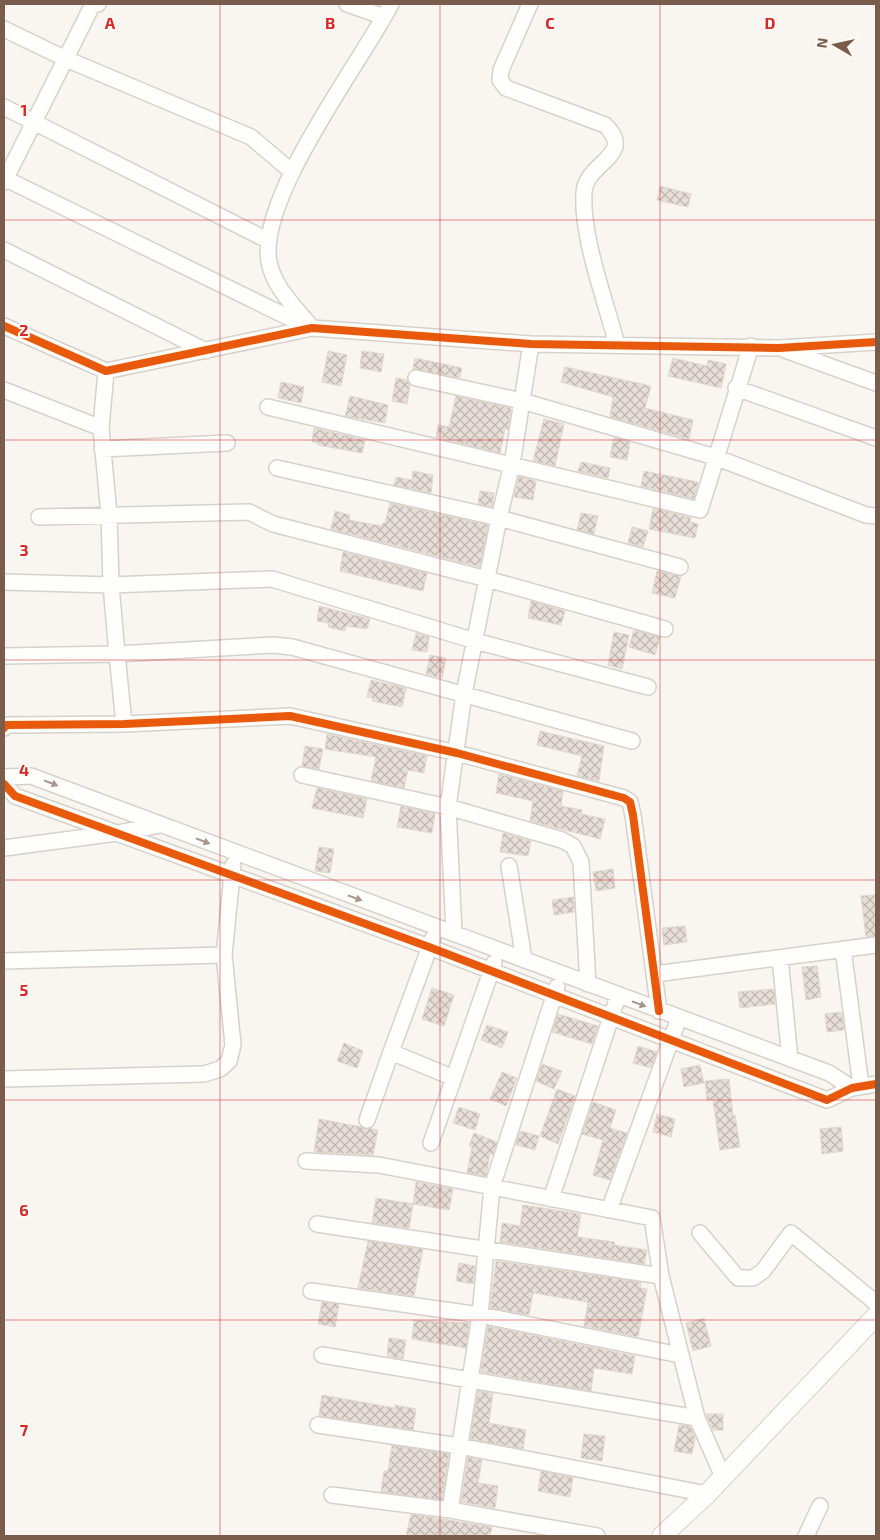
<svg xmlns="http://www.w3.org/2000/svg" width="880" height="1540" viewBox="0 0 880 1540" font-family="'Exo 2',sans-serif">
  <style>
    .building { fill: url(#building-cross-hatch); stroke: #e2d8d2 }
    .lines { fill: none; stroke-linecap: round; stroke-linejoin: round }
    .minor-casing { stroke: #d7d1cb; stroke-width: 18 }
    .tertiary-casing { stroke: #d7d1cb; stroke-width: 21 }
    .minor { stroke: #fefefd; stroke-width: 15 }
    .tertiary { stroke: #fefefd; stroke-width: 19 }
    .cycleway-casing { stroke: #fffaf3; stroke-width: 11 }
    .cycleway { stroke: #e8590c; stroke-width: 8 }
    .oneway { fill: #a8958b }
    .grid { fill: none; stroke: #d62828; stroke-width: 1; stroke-opacity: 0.55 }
    .grid-label { font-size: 16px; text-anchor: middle; font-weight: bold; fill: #d62828; stroke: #fffaf3; stroke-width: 4; stroke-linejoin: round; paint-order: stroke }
  </style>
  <defs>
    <pattern id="building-cross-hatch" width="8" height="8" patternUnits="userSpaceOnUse" patternTransform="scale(1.25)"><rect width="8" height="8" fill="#e6ded7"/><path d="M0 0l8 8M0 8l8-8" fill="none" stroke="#bfb7b1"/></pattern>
  </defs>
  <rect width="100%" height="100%" fill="#f9f5f0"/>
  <path class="building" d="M 660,186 L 691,194 L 688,207 L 657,200 Z
    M 328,351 L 347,355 L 341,386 L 322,382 Z
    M 362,351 L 384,354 L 381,372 L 360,368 Z
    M 415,358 L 462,368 L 460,378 L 413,369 Z
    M 673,358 L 707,366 L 708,360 L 726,364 L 721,388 L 668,376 Z
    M 565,367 L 651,386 L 645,408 L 693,420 L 689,439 L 610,417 L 613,397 L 561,382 Z
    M 396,378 L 407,380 L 410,385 L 407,404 L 392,401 Z
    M 281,382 L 304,387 L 301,403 L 278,398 Z
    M 350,396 L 388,405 L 385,423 L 345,416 Z
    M 456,396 L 511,408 L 508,430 L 505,429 L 500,453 L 436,437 L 438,425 L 449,427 Z
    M 544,419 L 564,424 L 555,466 L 533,461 Z
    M 314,428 L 365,440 L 362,453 L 318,445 L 318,443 L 312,442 Z
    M 614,437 L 630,442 L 627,460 L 610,457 Z
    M 581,462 L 610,468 L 608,478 L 578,471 Z
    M 413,471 L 433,475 L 431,493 L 394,485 L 396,477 L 412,480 Z
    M 644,471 L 698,482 L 694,499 L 641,486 Z
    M 519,476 L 536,481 L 533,500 L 514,497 Z
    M 480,491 L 494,493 L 492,507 L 478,504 Z
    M 390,503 L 488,525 L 480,567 L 331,529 L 335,511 L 350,515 L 349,520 L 382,526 L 383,523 L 385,523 Z
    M 653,508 L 691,518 L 690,522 L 698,524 L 695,538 L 649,529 Z
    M 581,513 L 598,516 L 594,534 L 577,530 Z
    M 632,527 L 648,531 L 643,547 L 628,543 Z
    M 343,552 L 427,573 L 423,591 L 340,571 Z
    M 657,571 L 681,576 L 675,598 L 652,593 Z
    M 531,601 L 565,611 L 561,625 L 528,618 Z
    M 319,606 L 370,619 L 367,629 L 346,626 L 345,631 L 328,627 L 329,623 L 317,621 Z
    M 634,630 L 660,637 L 655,655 L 629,647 Z
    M 614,632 L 629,635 L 622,669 L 608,665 Z
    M 416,633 L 429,637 L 427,652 L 412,650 Z
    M 430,655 L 446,658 L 442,678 L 426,674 Z
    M 371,680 L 406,688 L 402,707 L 372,701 L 373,698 L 367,697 Z
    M 540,731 L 604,746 L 599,781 L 577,776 L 582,756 L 537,745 Z
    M 327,734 L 427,756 L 424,773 L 408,770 L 404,788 L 371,781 L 376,757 L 325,749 Z
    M 305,746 L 323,749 L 319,769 L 302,766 Z
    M 499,774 L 563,791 L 561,806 L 582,810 L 581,814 L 605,819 L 600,839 L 530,821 L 533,801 L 496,793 Z
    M 317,788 L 367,799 L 363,818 L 312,808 Z
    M 401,806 L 435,814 L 432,833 L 397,827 Z
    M 503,833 L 531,841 L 528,856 L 500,852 Z
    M 319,847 L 334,849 L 330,873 L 315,871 Z
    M 613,869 L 615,888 L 596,891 L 593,872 Z
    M 876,895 L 876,936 L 866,937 L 861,896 Z
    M 574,897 L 574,912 L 554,915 L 552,900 Z
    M 685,926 L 687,942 L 664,945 L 662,928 Z
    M 817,966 L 821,997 L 806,1000 L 802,967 Z
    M 432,988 L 454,995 L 444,1026 L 422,1019 Z
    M 774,989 L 775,1004 L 740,1008 L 738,992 Z
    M 842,1012 L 844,1030 L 827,1032 L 825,1014 Z
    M 558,1014 L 598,1026 L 592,1044 L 552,1032 Z
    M 487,1025 L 508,1032 L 502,1048 L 481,1040 Z
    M 344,1043 L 363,1051 L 357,1068 L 337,1061 Z
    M 638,1046 L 657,1052 L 651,1068 L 633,1063 Z
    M 542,1064 L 562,1071 L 554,1089 L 536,1081 Z
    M 700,1065 L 704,1083 L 684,1087 L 681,1069 Z
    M 502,1072 L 517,1078 L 506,1106 L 490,1099 Z
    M 729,1079 L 733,1116 L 735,1115 L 740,1147 L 720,1150 L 713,1100 L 707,1100 L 705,1081 Z
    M 557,1089 L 575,1096 L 558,1144 L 540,1136 Z
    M 593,1102 L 616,1110 L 610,1128 L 627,1133 L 610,1180 L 593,1175 L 603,1140 L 582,1134 Z
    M 459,1107 L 480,1114 L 475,1130 L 453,1123 Z
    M 657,1114 L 675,1119 L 671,1137 L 653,1132 Z
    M 319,1119 L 378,1130 L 373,1155 L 314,1152 Z
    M 841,1127 L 843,1151 L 822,1154 L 820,1129 Z
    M 520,1131 L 539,1136 L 535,1150 L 516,1145 Z
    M 474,1133 L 497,1142 L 493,1155 L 490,1154 L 486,1176 L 467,1173 L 472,1147 L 469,1146 Z
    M 416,1182 L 453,1189 L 449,1210 L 413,1204 Z
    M 376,1198 L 413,1204 L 409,1228 L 372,1223 Z
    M 523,1205 L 581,1214 L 577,1237 L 615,1242 L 614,1245 L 647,1250 L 644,1264 L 500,1242 L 502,1223 L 520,1226 Z
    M 368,1241 L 423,1249 L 414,1296 L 358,1288 Z
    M 496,1261 L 641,1282 L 640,1288 L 647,1289 L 638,1337 L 584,1326 L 588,1302 L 533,1293 L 529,1315 L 490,1308 Z
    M 459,1263 L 475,1266 L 473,1284 L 456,1281 Z
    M 322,1302 L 339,1304 L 335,1327 L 318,1324 Z
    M 704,1318 L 711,1346 L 693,1351 L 686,1323 Z
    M 414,1320 L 469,1323 L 466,1348 L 412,1339 Z
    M 488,1326 L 635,1356 L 632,1374 L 594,1368 L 591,1391 L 481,1372 Z
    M 389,1338 L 406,1340 L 403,1359 L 387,1356 Z
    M 478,1391 L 493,1393 L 489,1423 L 526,1430 L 523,1449 L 470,1439 Z
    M 322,1395 L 395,1408 L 395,1405 L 416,1409 L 413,1430 L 319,1416 Z
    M 706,1414 L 723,1414 L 723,1430 L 713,1430 Z
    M 679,1425 L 690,1426 L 695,1438 L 692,1454 L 674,1451 Z
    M 584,1434 L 605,1436 L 602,1461 L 581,1458 Z
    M 392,1445 L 449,1454 L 442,1500 L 381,1492 L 384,1471 L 388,1471 Z
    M 468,1457 L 482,1460 L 478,1483 L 498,1486 L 495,1508 L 461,1502 Z
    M 541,1471 L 573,1478 L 570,1497 L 538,1491 Z
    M 411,1514 L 492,1527 L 490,1536 L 406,1536 Z"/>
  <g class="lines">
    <defs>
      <path id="minor" d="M 347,4 L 384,17
        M 530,4 L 501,70 L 500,80 L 506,88 L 605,125 C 637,156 585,162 584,193 C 581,236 606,302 617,345
        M 4,29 L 66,59 L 251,137 L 291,171
        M 4,107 L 267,240
        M 4,178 L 308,327
        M 4,182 L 92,6 L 98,4
        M 4,250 L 206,351
        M 4,326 L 106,371 L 312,328 L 531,344 L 779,348 L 876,342
        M 312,328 C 296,308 274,288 269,262 C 257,198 360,64 391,4
        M 785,350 L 876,383
        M 106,371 L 101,428 L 109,515 L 111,585 L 117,654 L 273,645 L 292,647 L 632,741
        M 416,378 L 522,401 L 715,457 L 866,515 L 876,516
        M 736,388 L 876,438
        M 4,390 L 101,428
        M 268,407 L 700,510 L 751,346
        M 102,449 L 227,443
        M 277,468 L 499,518 L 680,567
        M 39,517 L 249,512 L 273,524 L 487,579 L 665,629
        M 4,582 L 111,585 L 272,579 L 475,641 L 648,687
        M 4,656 L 117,654 L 124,724
        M 4,728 L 6,725 L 124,724 L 290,716 L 457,753 L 624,798 L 630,802 L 633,815 L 659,1011
        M 302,775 L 448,807 L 562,840 L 573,846 L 581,862 L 588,984
        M 4,777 L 31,776 L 829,1073 L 852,1088
        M 4,784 L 15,796 L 429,947 L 827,1100 L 852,1088 L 876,1084
        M 4,848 L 117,833 L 160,825
        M 509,866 L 524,960
        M 454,933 L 448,807 L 464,694 L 499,518 L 512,464 L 531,344
        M 843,949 L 861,1086
        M 780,958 L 790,1059
        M 4,961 L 224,955
        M 655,974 L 876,945
        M 391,1052 L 433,938
        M 4,1079 L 204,1074 L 220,1069 L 229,1061 L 233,1045 L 224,955 L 233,865
        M 367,1120 L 391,1052 L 454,1078
        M 431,1143 L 494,963
        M 306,1161 L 379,1165 L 652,1218 L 661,1276 L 697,1418 L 723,1477
        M 551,1199 L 618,996
        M 609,1210 L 679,1018
        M 317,1224 L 661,1276
        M 700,1233 L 738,1278 L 753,1278 L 763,1271 L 791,1233 L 876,1303
        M 311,1291 L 480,1315 L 680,1355
        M 322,1355 L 697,1418
        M 318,1425 L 459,1446 L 707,1494
        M 332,1495 L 450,1510 L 597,1536
        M 450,1510 L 480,1315 L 492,1187 L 557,987
        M 806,1536 L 820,1506"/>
      <path id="tertiary" d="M 662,1536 L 707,1494 L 876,1316"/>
    </defs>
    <use href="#minor" class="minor-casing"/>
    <use href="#tertiary" class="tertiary-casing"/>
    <use href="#minor" class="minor"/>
    <use href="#tertiary" class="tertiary"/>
    <defs>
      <path id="cycleway" d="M 4,326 L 106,371 L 312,328 L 531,344 L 779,348 L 876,342
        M 4,728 L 6,725 L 124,724 L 290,716 L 457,753 L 624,798 L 630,802 L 633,815 L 659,1011
        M 4,784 L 15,796 L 429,947 L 827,1100 L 852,1088 L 876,1084"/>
    </defs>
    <use href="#cycleway" class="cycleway-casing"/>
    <use href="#cycleway" class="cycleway"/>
  </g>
  <defs><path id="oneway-solid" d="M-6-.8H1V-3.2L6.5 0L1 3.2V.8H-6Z" transform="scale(1.25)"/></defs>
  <g class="oneway">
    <use href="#oneway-solid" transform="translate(51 783) rotate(21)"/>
    <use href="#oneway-solid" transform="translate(203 841) rotate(21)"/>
    <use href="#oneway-solid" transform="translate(355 898) rotate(20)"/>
    <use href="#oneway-solid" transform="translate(639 1004) rotate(20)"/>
  </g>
  <path class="grid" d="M 220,4 L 220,1536M 440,4 L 440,1536M 660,4 L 660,1536M 4,220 L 876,220M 4,440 L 876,440M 4,660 L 876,660M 4,880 L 876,880M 4,1100 L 876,1100M 4,1320 L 876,1320"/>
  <g class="grid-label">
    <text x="110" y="29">A</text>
    <text x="330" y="29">B</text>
    <text x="550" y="29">C</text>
    <text x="770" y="29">D</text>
    <text x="24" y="116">1</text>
    <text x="24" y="336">2</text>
    <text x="24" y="556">3</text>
    <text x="24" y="776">4</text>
    <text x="24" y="996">5</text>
    <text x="24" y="1216">6</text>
    <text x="24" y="1436">7</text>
  </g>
  <rect width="880" height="1540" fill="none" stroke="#7a5c4d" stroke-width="10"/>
  <g transform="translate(835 45) rotate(279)" stroke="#fffaf3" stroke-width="4" paint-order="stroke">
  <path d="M0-4L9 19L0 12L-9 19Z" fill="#7a5c4d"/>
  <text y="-8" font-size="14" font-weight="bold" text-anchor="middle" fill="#7a5c4d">N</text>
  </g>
</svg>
